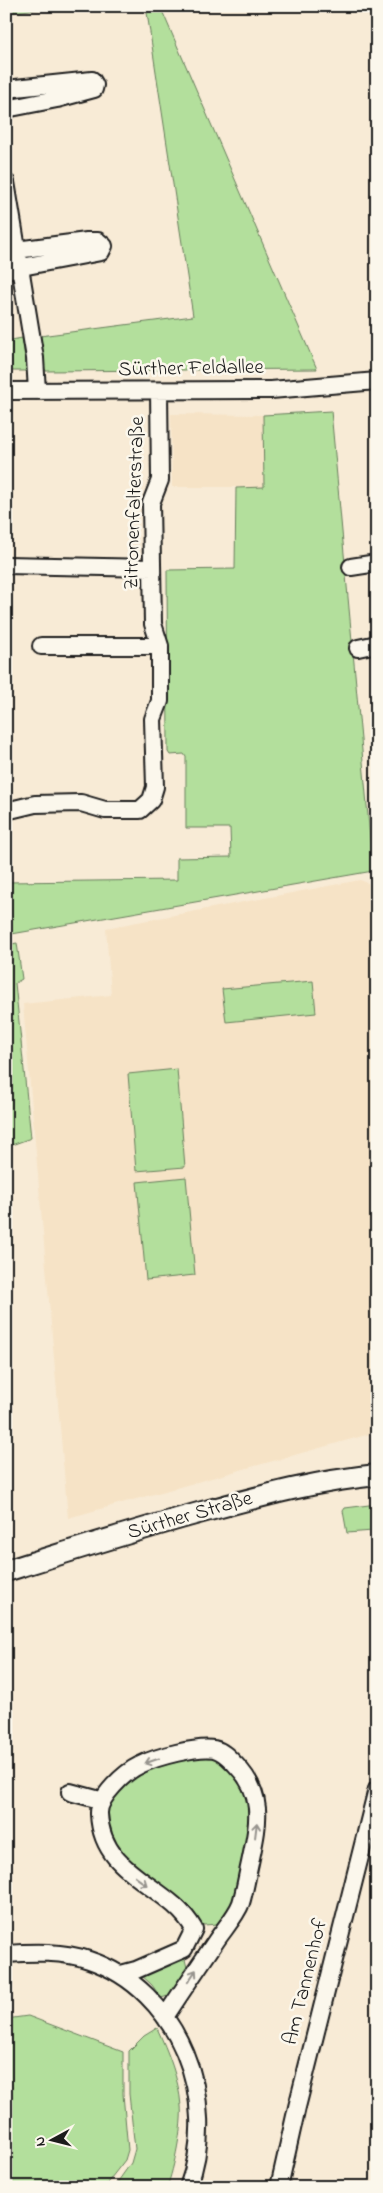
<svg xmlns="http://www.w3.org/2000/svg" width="383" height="2193" viewBox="0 0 383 2193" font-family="'Indie Flower',sans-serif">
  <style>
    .built { fill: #f6e3c6 }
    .green { fill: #b3df9c; stroke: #687e5c }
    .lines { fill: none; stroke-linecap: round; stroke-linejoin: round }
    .minor-casing { stroke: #1c1c1c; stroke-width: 20 }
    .tertiary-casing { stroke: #1c1c1c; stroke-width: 24 }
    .minor { stroke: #fbf7ec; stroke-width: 16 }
    .tertiary { stroke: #fbf7ec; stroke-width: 20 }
    .oneway { stroke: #97948e }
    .labels { text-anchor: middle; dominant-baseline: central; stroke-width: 5; stroke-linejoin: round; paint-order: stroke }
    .street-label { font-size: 21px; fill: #1c1c1c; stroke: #fbf7ec }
  </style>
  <rect width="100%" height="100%" fill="#f8ebd6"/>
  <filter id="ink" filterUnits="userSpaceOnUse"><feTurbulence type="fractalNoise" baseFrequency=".02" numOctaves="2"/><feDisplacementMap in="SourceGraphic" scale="10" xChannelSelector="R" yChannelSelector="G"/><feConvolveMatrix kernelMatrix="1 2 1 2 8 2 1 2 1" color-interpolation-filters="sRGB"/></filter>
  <g filter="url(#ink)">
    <path class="built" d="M 171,414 L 263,415 L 264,487 L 172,487 Z
      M 360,880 L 370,884 L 374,889 L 377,920 L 377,1432 L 68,1518 L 23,1004 L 111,995 L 106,928 Z"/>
    <path class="green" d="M 6,6 L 62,6 L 6,13 Z
      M 146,6 L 160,6 L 317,369 L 46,371 L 44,368 L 40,336 L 193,316 Z
      M 22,338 L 27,371 L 6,371 L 6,341 Z
      M 331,411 L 373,871 L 6,935 L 6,882 L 177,880 L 177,858 L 231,857 L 230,828 L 186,828 L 186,757 L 184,754 L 170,755 L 168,752 L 167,570 L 235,569 L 236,488 L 264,487 L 263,415 Z
      M 17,943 L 22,979 L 15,983 L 31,1138 L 6,1147 L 6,945 Z
      M 313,981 L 316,1013 L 226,1022 L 222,989 Z
      M 177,1069 L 185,1167 L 136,1171 L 128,1074 Z
      M 186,1177 L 195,1275 L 146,1280 L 137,1182 Z
      M 377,1504 L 377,1560 L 372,1547 L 373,1531 L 347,1533 L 343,1511 L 345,1508 Z
      M 208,1754 L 225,1758 L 255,1806 L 237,1902 L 228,1916 L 218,1924 L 204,1925 L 193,1920 L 141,1874 L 111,1842 L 105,1817 L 112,1795 L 123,1781 L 158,1763 Z
      M 184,1955 L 188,1972 L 175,1994 L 161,1998 L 152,1985 L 139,1973 Z
      M 28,2016 L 123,2052 L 123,2094 L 128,2150 L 125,2160 L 104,2187 L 6,2187 L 6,2019 Z
      M 157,2028 C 168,2052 179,2079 181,2106 C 183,2125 174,2169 167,2187 L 114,2187 L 131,2163 L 135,2149 L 129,2094 L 129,2051 L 144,2036 Z"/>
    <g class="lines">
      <defs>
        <path id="minor" d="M 6,89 L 92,80 L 95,85 L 94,89 L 57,99 L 6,109
          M 6,182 L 35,358 L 37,391
          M 6,270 L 101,252 L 104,246 L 98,241 L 87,241 L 8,251
          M 6,391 L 271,390 L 377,381
          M 6,565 L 152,568
          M 351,567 L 377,563
          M 41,646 L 160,646
          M 358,648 L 377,644
          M 6,811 L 35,804 L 81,803 L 105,810 L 140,810 L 151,800 L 155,787 L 153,719 L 160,701 L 160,646 L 153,624 L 151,503 L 160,480 L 159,391
          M 70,1792 L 100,1800
          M 6,1954 C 33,1952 63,1951 89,1960 C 179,1990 221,2101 188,2187
          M 121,1974 L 136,1970 L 184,1949 L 194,1929 C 168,1883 102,1877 99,1814 C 98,1797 125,1772 140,1765 C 155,1757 198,1746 214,1749 C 223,1751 229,1758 235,1764 C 266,1795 258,1824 250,1863 C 247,1876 245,1890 241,1903 C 236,1916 224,1929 216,1941 C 199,1966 182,1991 165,2017
          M 279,2187 L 297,2107 L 377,1789"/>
        <path id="tertiary" d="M 6,1571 C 73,1550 139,1529 206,1511 C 265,1495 316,1481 377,1475"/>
      </defs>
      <use href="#minor" class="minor-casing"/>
      <use href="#tertiary" class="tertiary-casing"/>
      <use href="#minor" class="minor"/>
      <use href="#tertiary" class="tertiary"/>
    </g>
    <defs><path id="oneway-shaft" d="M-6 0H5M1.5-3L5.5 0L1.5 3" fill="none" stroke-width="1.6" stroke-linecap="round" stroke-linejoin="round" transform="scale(1.25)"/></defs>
    <g class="oneway">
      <use href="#oneway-shaft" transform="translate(152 1761) rotate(161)"/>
      <use href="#oneway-shaft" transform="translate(256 1830) rotate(-83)"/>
      <use href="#oneway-shaft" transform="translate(141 1881) rotate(36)"/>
      <use href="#oneway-shaft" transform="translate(192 1976) rotate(-56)"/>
    </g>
  </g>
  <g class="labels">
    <g class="street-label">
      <text transform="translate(191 369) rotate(-1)">Sürther Feldallee</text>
      <text transform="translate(135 503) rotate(-88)">Zitronenfalterstraße</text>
      <text transform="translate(190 1516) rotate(-16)">Sürther Straße</text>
      <text transform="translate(306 1982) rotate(-76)">Am Tannenhof</text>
    </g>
  </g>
  <rect width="383" height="2193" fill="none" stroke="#fbf7ec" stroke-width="25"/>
  <rect x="12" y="12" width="358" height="2168" fill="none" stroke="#1c1c1c" stroke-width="2" filter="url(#ink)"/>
  <g transform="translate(52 2140) rotate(263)" stroke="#fbf7ec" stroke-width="4" paint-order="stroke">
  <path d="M0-4L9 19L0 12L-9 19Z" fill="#1c1c1c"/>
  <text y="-8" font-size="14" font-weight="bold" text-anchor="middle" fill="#1c1c1c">N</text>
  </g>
</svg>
